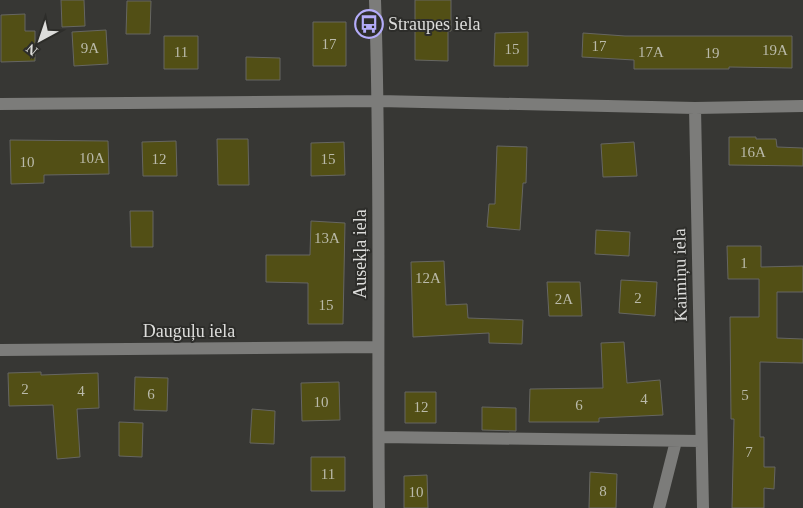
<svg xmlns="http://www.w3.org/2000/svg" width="803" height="508" viewBox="0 0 803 508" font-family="Georgia,serif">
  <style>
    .building { fill: #524f15; stroke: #666662 }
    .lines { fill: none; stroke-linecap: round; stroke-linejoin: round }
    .minor { stroke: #7c7c7a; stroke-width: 12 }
    .labels { text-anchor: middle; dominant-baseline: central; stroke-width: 4; stroke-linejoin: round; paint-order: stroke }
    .number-label { font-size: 15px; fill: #babaaa }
    .poi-label { font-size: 18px; fill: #dddddb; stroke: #2d2d2a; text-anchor: start }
    .street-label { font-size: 18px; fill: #dddddb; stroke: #2d2d2a }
  </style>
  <rect width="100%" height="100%" fill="#373734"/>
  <path class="building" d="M 61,0 L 84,0 L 85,26 L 62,27 Z
    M 415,0 L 451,0 L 451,31 L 448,31 L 448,61 L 415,60 Z
    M 127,1 L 151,1 L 150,34 L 126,34 Z
    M 25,14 L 25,31 L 35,31 L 35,61 L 1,62 L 1,15 Z
    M 313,22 L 346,22 L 346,66 L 313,66 Z
    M 106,30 L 108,64 L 74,66 L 72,32 Z
    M 528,32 L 528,66 L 494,66 L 495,33 Z
    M 583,33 L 625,36 L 792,36 L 792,68 L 729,67 L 729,69 L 634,69 L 634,60 L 582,57 Z
    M 164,36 L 198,36 L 198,69 L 164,69 Z
    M 246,57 L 280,58 L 280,80 L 246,80 Z
    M 729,137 L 756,137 L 756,139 L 776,139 L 777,147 L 803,148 L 803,166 L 729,165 Z
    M 217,139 L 248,139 L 249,185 L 218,185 Z
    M 10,140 L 108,141 L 109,174 L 44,175 L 44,183 L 11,184 Z
    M 176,141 L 177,176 L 143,176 L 142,142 Z
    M 344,142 L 345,175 L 311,176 L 311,143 Z
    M 634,142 L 637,176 L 603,177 L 601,144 Z
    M 497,146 L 527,147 L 526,183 L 523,183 L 520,230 L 487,227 L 489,204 L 495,204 Z
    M 130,211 L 153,211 L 153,247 L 131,247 Z
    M 311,221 L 345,223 L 343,324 L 308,324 L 308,283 L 266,282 L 266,255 L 310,255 Z
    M 596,230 L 630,232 L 629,256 L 595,254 Z
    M 727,246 L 761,246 L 761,267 L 803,266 L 803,292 L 777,292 L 777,338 L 803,339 L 803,363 L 760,362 L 760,437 L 764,437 L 764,467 L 775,467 L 774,489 L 764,488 L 764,508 L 732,508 L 734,419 L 731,419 L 730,317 L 759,317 L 759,279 L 728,279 Z
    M 444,261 L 446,305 L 467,304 L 468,318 L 523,320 L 522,344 L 489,343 L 489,333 L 413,337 L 411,262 Z
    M 621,280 L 657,282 L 655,316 L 619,313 Z
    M 547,282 L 580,282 L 582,316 L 549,316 Z
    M 624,342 L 627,383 L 660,380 L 663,415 L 599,418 L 599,422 L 529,422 L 530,389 L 603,388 L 601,343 Z
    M 41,372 L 41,375 L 98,373 L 99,408 L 77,409 L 80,457 L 57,459 L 53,405 L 9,406 L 8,373 Z
    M 135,377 L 168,378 L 167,411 L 134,410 Z
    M 339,382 L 340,420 L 302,421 L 301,383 Z
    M 405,392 L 436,392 L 436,423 L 405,423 Z
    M 482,407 L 516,408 L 516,431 L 482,430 Z
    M 252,409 L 275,411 L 274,444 L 250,443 Z
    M 119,422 L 143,423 L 142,457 L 119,456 Z
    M 311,457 L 345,457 L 345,491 L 311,491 Z
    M 590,472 L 617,474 L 616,508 L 589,508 Z
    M 427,475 L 428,508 L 404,508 L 404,476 Z"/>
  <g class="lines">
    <path class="minor" d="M 375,0 C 381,169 377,339 379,508
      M 0,104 L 379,101 L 695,108 L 803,106
      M 695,108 L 703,508
      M 0,350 L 377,347
      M 379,437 L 701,441
      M 659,508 L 676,441"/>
  </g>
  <defs>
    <symbol id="bus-ring" viewBox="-11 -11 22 22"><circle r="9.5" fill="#2d2d2a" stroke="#b4acf9" stroke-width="1.5"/><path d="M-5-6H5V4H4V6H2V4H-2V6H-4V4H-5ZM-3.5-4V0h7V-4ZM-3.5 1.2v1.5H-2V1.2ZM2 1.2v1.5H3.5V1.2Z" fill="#b4acf9"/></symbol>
  </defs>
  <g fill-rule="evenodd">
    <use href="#bus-ring" x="353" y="8" width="32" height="32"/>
  </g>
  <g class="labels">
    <g class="number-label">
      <text x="329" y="44">17</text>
      <text x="599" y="46">17</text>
      <text x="90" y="48">9A</text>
      <text x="512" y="49">15</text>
      <text x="775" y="50">19A</text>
      <text x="181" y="52">11</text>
      <text x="651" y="52">17A</text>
      <text x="712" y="53">19</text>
      <text x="753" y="152">16A</text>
      <text x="92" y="158">10A</text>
      <text x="159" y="159">12</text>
      <text x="328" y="159">15</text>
      <text x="27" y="162">10</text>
      <text x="327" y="238">13A</text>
      <text x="744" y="263">1</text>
      <text x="428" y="278">12A</text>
      <text x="638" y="298">2</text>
      <text x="564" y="299">2A</text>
      <text x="326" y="305">15</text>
      <text x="25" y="389">2</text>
      <text x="81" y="391">4</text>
      <text x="151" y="394">6</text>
      <text x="745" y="395">5</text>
      <text x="644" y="399">4</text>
      <text x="321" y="402">10</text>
      <text x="579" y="405">6</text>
      <text x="421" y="407">12</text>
      <text x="749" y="452">7</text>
      <text x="328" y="474">11</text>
      <text x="603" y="491">8</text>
      <text x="416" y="492">10</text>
    </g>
    <g class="poi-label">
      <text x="388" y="24">Straupes iela</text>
    </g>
    <g class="street-label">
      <text transform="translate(360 254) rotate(-90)">Ausekļa iela</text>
      <text transform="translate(680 275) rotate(-91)">Kaimiņu iela</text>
      <text x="189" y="331">Dauguļu iela</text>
    </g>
  </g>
  <g transform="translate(40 40) rotate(220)" stroke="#2d2d2a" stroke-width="4" paint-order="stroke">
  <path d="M0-4L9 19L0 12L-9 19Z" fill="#dddddb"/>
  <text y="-8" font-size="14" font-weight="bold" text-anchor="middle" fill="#dddddb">N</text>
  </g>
</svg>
